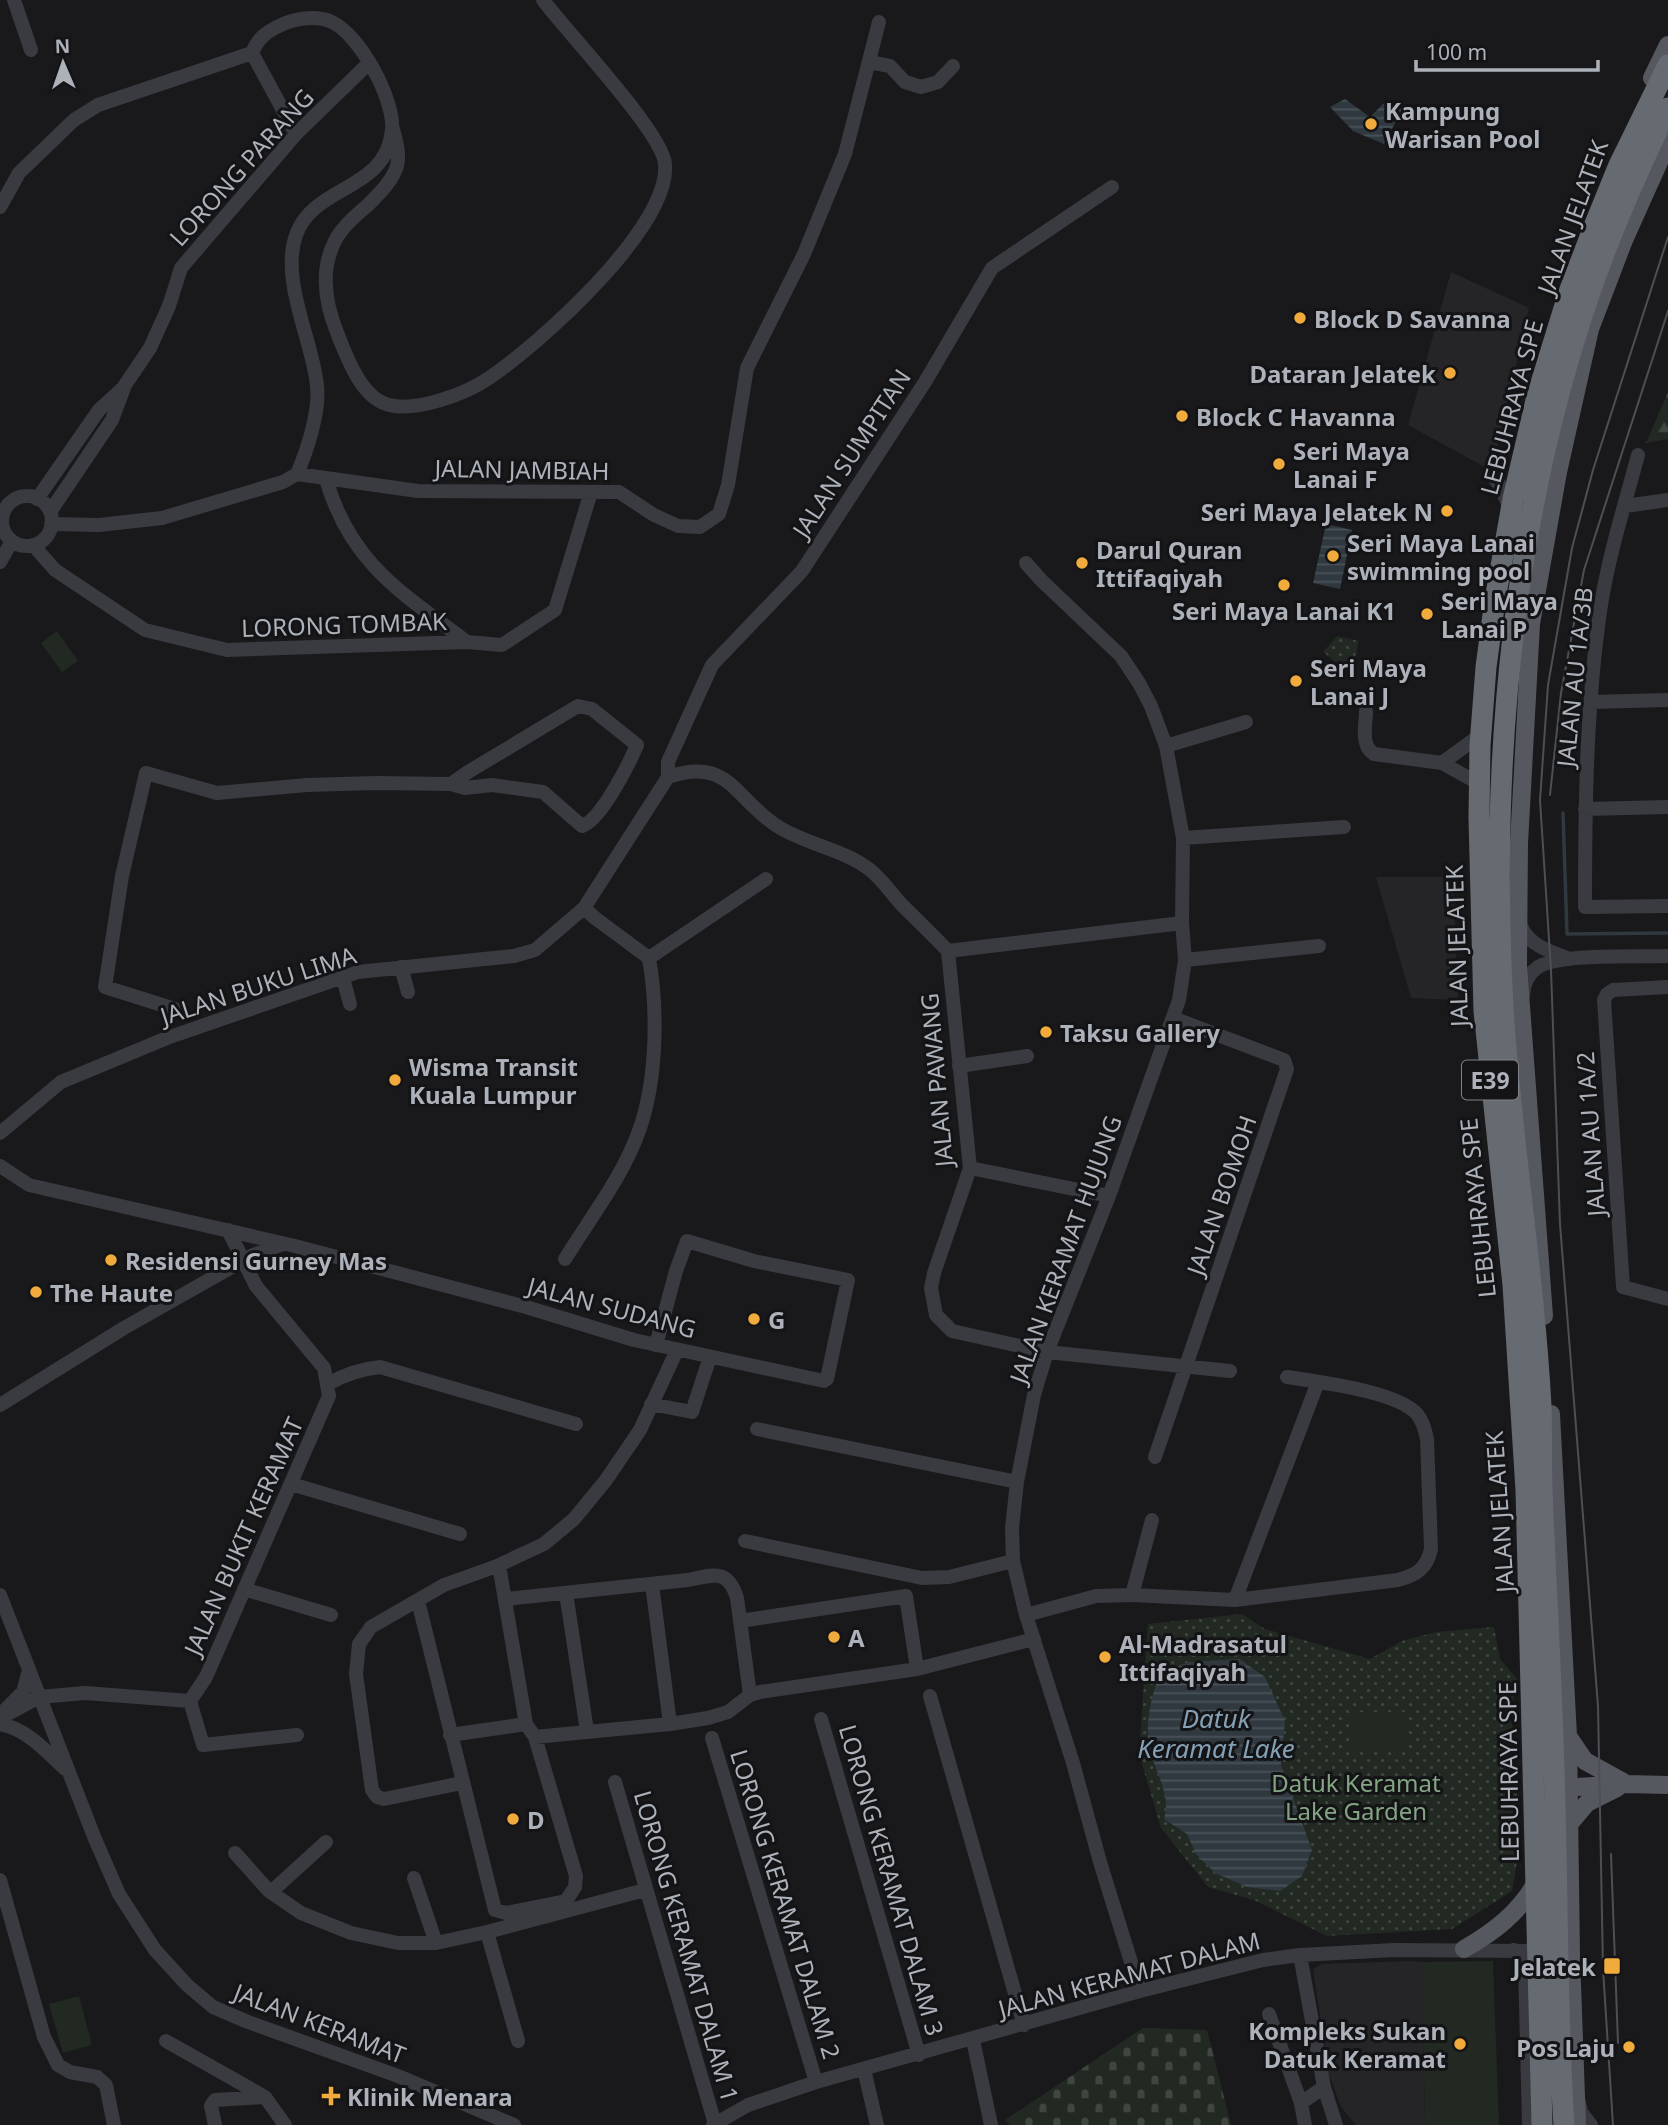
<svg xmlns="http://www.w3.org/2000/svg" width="1668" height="2125" viewBox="0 0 1668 2125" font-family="'Noto Sans',sans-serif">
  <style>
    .built { fill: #252528 }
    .green { fill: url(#green-dots) }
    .forest { fill: url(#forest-firs) }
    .cemetery { fill: url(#cemetery-stones) }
    .pitch { fill: #212922 }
    .water { fill: url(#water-rules) }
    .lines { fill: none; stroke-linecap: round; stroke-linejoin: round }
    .stream { stroke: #2f393f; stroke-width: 3.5 }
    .minor { stroke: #3a3b40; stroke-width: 14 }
    .major { stroke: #56585f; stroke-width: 18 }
    .tram { stroke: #4d4f55; stroke-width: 2 }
    .highway-bridge { stroke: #666a71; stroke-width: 21 }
    .poi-dot { fill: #f0ab3c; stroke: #141416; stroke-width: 2.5 }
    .labels { text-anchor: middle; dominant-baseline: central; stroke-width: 6; stroke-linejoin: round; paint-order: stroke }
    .shield { fill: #141416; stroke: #7e8289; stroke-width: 2 }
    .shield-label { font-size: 23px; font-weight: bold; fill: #acb1ba }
    .poi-label { font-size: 24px; font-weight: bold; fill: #acb1ba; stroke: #141416; text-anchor: start }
    .street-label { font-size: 24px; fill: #acb1ba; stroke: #141416 }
    .park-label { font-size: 24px; fill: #83a584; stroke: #141416 }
    .water-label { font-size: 26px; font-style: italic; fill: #84a0b5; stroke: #141416 }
  </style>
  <defs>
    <pattern id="green-dots" width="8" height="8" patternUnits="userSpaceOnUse" patternTransform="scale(1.75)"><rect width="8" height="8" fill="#212922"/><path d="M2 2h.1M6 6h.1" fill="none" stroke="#3f4640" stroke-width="1.8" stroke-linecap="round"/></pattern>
    <pattern id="forest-firs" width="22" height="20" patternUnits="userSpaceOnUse" patternTransform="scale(1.75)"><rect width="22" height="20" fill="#212922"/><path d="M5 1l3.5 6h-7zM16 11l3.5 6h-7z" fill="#3f4640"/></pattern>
    <pattern id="cemetery-stones" width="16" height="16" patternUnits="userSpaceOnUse" patternTransform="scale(1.75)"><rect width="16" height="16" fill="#212922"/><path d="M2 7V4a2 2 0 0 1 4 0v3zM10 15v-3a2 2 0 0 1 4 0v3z" fill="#3f4640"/></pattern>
    <pattern id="water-rules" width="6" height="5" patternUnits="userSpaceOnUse" patternTransform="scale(1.75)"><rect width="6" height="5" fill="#2f393f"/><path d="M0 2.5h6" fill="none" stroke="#4a5359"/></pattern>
  </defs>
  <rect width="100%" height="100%" fill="#19191b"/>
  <path class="built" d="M 1451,272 L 1529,308 L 1492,471 L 1408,425 Z
    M 1376,877 L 1453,877 L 1458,1000 L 1411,998 Z
    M 1411,1961 L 1422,1962 L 1425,2125 L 1356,2125 L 1341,2107 L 1329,2074 L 1313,1969 L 1322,1964 Z"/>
  <path class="green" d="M 1337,636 L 1359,641 L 1351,674 L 1323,652 Z
    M 1242,1614 L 1265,1629 L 1370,1659 L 1402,1641 L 1436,1632 L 1494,1627 L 1500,1659 L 1517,1679 L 1513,1700 L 1508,1704 L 1513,1729 L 1520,1844 L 1512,1891 L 1452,1929 L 1327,1936 L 1254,1900 L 1208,1887 L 1161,1828 L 1139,1754 L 1148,1624 Z"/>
  <path class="forest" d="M 1668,392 L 1668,439 L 1646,443 Z"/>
  <path class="cemetery" d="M 1143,2028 L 1207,2030 L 1231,2125 L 1010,2125 L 1005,2120 Z"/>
  <path class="pitch" d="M 57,631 L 78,661 L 62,672 L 41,643 Z
    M 1349,1712 L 1407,1712 L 1407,1751 L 1349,1751 Z
    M 1493,1961 L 1499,2125 L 1425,2125 L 1422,1962 Z
    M 79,1996 L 92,2045 L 63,2053 L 49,2004 Z"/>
  <path class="water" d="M 1345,99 L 1370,117 L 1385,102 L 1404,106 L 1384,144 L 1353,131 L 1330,107 Z
    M 1326,524 L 1352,530 L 1340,589 L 1313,583 Z
    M 1239,1659 L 1265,1677 L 1285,1721 L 1281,1765 L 1312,1850 L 1302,1876 L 1280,1891 L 1247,1887 L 1215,1873 L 1196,1854 L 1187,1834 L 1164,1819 C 1172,1793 1153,1770 1149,1744 C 1145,1721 1152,1695 1160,1673 L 1189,1662 Z"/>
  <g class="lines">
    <path class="stream" d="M 1563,813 L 1567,934 L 1668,933"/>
    <path class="minor" d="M 14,0 L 31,50
      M 869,62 L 890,66 L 905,82 L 921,87 L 938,82 L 953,66
      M 393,129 C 396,141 400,153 397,166 C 393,180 379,194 369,204 C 357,215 341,227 334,243 C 320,272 326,306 338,335 C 347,358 362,399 389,405 C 416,412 466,394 489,378 C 538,345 671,227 665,164 C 663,133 566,31 543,0
      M 296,134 L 252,53 C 258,38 266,32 281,25 C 296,18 317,15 332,22 C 360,35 395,100 392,130 C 386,192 314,184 296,235 C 280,281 313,341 317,386 C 320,411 307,451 297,474
      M 0,207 L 19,173 L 74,120 L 98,105 L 252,53
      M 1638,455 C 1625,504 1609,554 1601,605 C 1586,705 1585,806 1585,907 L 1668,906
      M 1492,475 L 1501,487 L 1511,511
      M 326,479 C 350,563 402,593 467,642
      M2 521a25 25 0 1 1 50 0a25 25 0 1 1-50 0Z
      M 37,499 L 99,410 L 122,389
      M 1625,506 L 1668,500
      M 50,512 L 112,420 L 125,385 L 150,348 L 169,306 L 181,268 L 296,134 L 369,63
      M 51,524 L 99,525 L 162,518 L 283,482 L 297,474 L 418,491 L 619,492 L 654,515 L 678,526 L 700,527 L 719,514 L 728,485 L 747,368 L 804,254 L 845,154 L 879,22
      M 33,545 L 55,570 L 145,630 L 227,650 L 467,642 L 502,645 L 555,610 L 591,492
      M 0,562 L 12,541
      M 1026,563 L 1041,580 L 1121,656 L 1139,683 L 1151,706 L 1166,746 L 1183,838 L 1182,923 L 1185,960 L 1179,1000 L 1109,1196 L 1047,1352 L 1034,1395 L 1017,1482 L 1012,1528 L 1013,1561 L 1026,1615 L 1073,1763 L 1100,1862 L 1140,1991
      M 1590,702 L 1668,700
      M 1366,711 C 1366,725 1360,745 1374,754 L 1442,763 L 1476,782
      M 1166,746 L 1246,722
      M 1442,763 L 1479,736
      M 668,777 L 668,762 L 712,665 L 802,571 L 925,382 L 992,268 L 1112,187
      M 1585,809 L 1668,807
      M 1183,838 L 1344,827
      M 1519,920 C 1525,945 1548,950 1569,959
      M 948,951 L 970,1168 L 934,1273 L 931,1288 L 936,1315 L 952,1331 L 1047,1352 L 1230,1371
      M 948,951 L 1182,923
      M 649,958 L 766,879
      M 1185,960 L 1319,946
      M 401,967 L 408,992
      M 343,978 L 350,1004
      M 1668,987 L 1613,990 L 1607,994 L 1604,1000 L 1623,1287 L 1668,1299
      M 1523,995 C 1524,984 1529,973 1538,967 C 1560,953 1639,957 1668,956
      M 178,1010 L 105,987 L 122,876 L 146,773 L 217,793 L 307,785 L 375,783 L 451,784 L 465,788 L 492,785 L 543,792 L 582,826 C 601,820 629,764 637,745 L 592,709 L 578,706 L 468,772 L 451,784
      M 959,1066 L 1027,1056
      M 0,1133 L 61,1082 L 167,1038 L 358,972 L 514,956 L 535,950 L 584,908 L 668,777 C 729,756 734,798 777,826 C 805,844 842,849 869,869 C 882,879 891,893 902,905 C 917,920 933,935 948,951
      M 0,1166 L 29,1185 L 295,1246 L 526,1307 L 634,1340 L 824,1381 L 827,1379 L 848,1280 L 754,1261 L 687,1241 L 676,1271 L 656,1345
      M 970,1168 L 1109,1196
      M 565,1259 C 591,1217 624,1175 640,1128 C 657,1078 658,1010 649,958 L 595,918 L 584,908
      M 328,1384 C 345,1374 361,1369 380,1367 L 576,1424
      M 651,1404 L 692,1412 L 710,1357
      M 0,1405 L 124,1328 L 253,1255 L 283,1244
      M 757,1429 L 1017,1482
      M 1155,1457 L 1287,1069 L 1284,1060 L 1173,1018
      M 291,1484 L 460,1534
      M 745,1541 L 922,1578 L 949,1577 L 1013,1561
      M 499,1565 L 526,1724
      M 652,1584 L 670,1724
      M 244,1589 L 331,1615
      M 566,1593 L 587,1731
      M 0,1595 L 95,1839 L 119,1894 L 155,1950 L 187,1985 L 213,2007 L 248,2022 L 398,2076 L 514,2125
      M 1132,1595 L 1152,1520
      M 505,1599 L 688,1580 C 713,1575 728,1568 737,1598 L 750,1695
      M 1235,1600 L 1318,1382
      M 418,1601 L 495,1910 L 506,1913 L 566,1901 L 575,1887 L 576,1876 L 535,1737
      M 1026,1615 L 1096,1596 L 1132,1595 L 1235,1600 L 1398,1580 C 1417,1575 1427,1568 1431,1549 L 1427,1439 C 1425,1430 1423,1421 1417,1414 C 1397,1391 1318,1382 1287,1377
      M 740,1621 L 906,1596 L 917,1669 L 1034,1639
      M 930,1696 L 1024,2025
      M 190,1701 L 206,1677 L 329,1396 L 324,1368 L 256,1286 L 228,1230
      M 190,1701 L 203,1745 L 297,1735
      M 6,1709 L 23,1692 L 29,1670
      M 0,1718 L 39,1697 L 85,1693 L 190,1701
      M 821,1719 L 919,2055
      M 0,1724 C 27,1729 46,1751 65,1769
      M 450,1735 L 526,1724 L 535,1737 L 670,1724 L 708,1718 L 728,1712 L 750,1695 L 760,1692 L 917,1669
      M 712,1738 L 816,2082
      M 615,1782 L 715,2124
      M 462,1783 L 384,1799 L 377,1797 L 372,1790 L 356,1674 L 359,1644 L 371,1627 L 444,1585 L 497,1566 L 544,1544 L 574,1519 L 606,1480 L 640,1430 L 677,1350
      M 235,1853 L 269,1891 L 301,1913 L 351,1933 L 398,1943 L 436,1943 L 487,1932 L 645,1890
      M 414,1878 L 436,1943
      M 0,1880 L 44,2037 L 58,2065 L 70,2072 L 97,2077 L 106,2085 L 114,2125
      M 271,1892 L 326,1842
      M 487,1932 L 518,2041
      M 1514,1950 L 1525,1965 L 1529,2125
      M 1300,1955 L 1324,2087 L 1336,2125
      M 1269,2014 L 1301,2103 L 1305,2125
      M 973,2040 L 991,2125
      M 166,2041 L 265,2097 L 285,2125
      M 864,2069 L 877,2125
      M 1579,2102 L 1581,2112 L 1591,2125
      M 1301,2103 L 1324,2087
      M 215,2125 L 211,2106 L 215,2100 L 264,2097
      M 713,2125 L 748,2105 L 816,2082 L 1140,1991 L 1263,1960 L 1300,1955 L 1394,1950 L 1543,1951"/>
    <path class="major" d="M 1652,78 L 1668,45
      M 1544,1316 L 1518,966 L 1519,843 L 1531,624 L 1558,472 L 1590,329 L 1624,240 L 1668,142
      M 1551,1414 L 1568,1736 L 1571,1955 L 1577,2125
      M 1570,1739 L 1585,1761 L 1623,1782
      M 1560,1788 L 1627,1784 L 1668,1785
      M 1571,1822 L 1587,1803 L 1617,1788
      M 1464,1949 C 1494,1932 1520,1912 1537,1881"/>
    <path class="tram" d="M 1550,795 L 1561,693 L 1584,570 L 1668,311
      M 1611,1854 L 1618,2043
      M 1613,2125 L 1603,1969 L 1598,1706 L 1560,1224 L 1551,970 L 1540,800 L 1548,685 L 1572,548 L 1593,470 L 1668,237"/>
    <path class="highway-bridge" d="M 1542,2125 L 1526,1490 L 1513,1285 L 1484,1011 L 1479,818 L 1480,745 L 1486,667 L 1495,600 L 1513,499 L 1537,396 L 1569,292 L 1595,224 L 1619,165 L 1668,65
      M 1564,2125 C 1557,2019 1558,1913 1555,1807 C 1553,1700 1546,1595 1542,1488 C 1541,1461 1542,1434 1541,1406 C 1534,1273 1511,1141 1503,1007 C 1490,769 1511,525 1588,298 C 1610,233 1638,170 1668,108"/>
  </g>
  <g class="poi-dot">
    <circle cx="1371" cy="124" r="7"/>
    <circle cx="1300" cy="318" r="7"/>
    <circle cx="1450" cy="373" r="7"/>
    <circle cx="1182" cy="416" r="7"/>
    <circle cx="1279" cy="464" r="7"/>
    <circle cx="1447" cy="511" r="7"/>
    <circle cx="1333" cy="556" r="7"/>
    <circle cx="1082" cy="563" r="7"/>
    <circle cx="1284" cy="585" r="7"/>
    <circle cx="1427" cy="614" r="7"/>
    <circle cx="1296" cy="681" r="7"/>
    <circle cx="1046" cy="1032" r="7"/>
    <circle cx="395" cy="1080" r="7"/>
    <circle cx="111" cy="1260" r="7"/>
    <circle cx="36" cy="1292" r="7"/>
    <circle cx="754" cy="1319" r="7"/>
    <circle cx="834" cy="1637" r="7"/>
    <circle cx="1105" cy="1657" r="7"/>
    <circle cx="513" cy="1819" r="7"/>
    <rect x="1603" y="1957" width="18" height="18" rx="3.5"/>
    <circle cx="1460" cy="2044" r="7"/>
    <circle cx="1629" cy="2047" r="7"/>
    <path d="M327.5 2085.5h7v7h7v7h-7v7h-7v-7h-7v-7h7z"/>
  </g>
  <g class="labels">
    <rect class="shield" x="1462" y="1060.5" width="56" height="39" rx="5"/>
    <g class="shield-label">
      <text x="1490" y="1080">E39</text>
    </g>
    <g class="poi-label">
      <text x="1385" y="110">Kampung<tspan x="1385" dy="28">Warisan Pool</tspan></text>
      <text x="1314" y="318">Block D Savanna</text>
      <text x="1436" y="373" text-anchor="end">Dataran Jelatek</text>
      <text x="1196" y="416">Block C Havanna</text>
      <text x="1293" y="450">Seri Maya<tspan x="1293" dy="28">Lanai F</tspan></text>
      <text x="1433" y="511" text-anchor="end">Seri Maya Jelatek N</text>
      <text x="1347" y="542">Seri Maya Lanai<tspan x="1347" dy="28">swimming pool</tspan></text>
      <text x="1096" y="549">Darul Quran<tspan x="1096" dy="28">Ittifaqiyah</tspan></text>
      <text x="1441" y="600">Seri Maya<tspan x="1441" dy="28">Lanai P</tspan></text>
      <text x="1284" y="610" text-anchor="middle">Seri Maya Lanai K1</text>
      <text x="1310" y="667">Seri Maya<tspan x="1310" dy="28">Lanai J</tspan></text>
      <text x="1060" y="1032">Taksu Gallery</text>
      <text x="409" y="1066">Wisma Transit<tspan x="409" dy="28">Kuala Lumpur</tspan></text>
      <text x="125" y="1260">Residensi Gurney Mas</text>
      <text x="50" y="1292">The Haute</text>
      <text x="768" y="1319">G</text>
      <text x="848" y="1637">A</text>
      <text x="1119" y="1643">Al-Madrasatul<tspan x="1119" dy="28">Ittifaqiyah</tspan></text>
      <text x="527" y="1819">D</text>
      <text x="1596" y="1966" text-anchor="end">Jelatek</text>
      <text x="1446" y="2030" text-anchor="end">Kompleks Sukan<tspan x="1446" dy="28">Datuk Keramat</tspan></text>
      <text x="1615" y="2047" text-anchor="end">Pos Laju</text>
      <text x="347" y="2096">Klinik Menara</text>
    </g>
    <g class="street-label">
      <text transform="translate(241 167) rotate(-48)">LORONG PARANG</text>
      <text transform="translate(1572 217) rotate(-70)">JALAN JELATEK</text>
      <text transform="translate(1511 407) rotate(-75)">LEBUHRAYA SPE</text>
      <text transform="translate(851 453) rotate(-57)">JALAN SUMPITAN</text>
      <text transform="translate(522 469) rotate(1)">JALAN JAMBIAH</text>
      <text transform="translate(344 624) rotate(-2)">LORONG TOMBAK</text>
      <text transform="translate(1574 677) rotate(-84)">JALAN AU 1A/3B</text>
      <text transform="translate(1456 946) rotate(-92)">JALAN JELATEK</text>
      <text transform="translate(258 985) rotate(-18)">JALAN BUKU LIMA</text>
      <text transform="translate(936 1080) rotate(-95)">JALAN PAWANG</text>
      <text transform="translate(1590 1134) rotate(-94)">JALAN AU 1A/2</text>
      <text transform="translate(1221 1195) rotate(-71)">JALAN BOMOH</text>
      <text transform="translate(1477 1208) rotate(-96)">LEBUHRAYA SPE</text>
      <text transform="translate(1065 1249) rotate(-70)">JALAN KERAMAT HUJUNG</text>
      <text transform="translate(612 1307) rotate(15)">JALAN SUDANG</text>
      <text transform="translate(1499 1512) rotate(-94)">JALAN JELATEK</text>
      <text transform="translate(243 1536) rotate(-66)">JALAN BUKIT KERAMAT</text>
      <text transform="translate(1508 1772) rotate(-91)">LEBUHRAYA SPE</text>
      <text transform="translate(892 1880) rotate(74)">LORONG KERAMAT DALAM 3</text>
      <text transform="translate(786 1904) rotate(73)">LORONG KERAMAT DALAM 2</text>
      <text transform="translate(687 1946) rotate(74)">LORONG KERAMAT DALAM 1</text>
      <text transform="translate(1129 1974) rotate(-15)">JALAN KERAMAT DALAM</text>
      <text transform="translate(320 2023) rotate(21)">JALAN KERAMAT</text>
    </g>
    <g class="park-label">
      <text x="1356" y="1782">Datuk Keramat<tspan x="1356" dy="28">Lake Garden</tspan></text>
    </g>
    <g class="water-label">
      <text x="1216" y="1718">Datuk<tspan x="1216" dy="30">Keramat Lake</tspan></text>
    </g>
  </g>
  <g transform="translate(63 63) rotate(358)" stroke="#141416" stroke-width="5" paint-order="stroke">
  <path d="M0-5L12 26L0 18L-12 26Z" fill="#acb1ba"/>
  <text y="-10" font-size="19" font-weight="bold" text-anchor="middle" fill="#acb1ba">N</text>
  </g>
  <path d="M1416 60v10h182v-10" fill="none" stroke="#acb1ba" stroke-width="3.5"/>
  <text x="1426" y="60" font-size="21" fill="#acb1ba" stroke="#141416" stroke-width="5" paint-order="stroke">100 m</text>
</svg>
